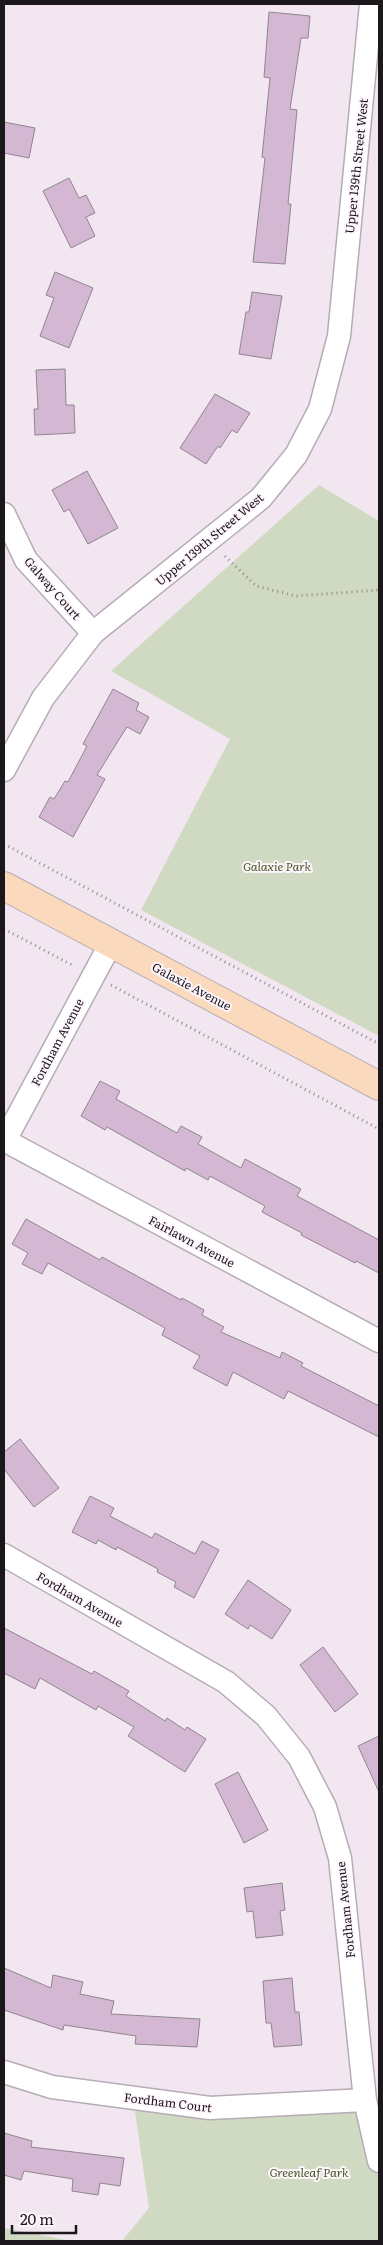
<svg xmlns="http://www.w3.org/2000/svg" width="383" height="2245" viewBox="0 0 383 2245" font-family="Literata,serif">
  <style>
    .green { fill: #d0dac2 }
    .building { fill: #d4b7d2; stroke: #90868f }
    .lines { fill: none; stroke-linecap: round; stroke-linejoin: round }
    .street-casing { stroke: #b6acb5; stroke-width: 25 }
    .secondary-casing { stroke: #b6acb5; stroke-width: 30 }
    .path { stroke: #928b92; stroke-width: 3; stroke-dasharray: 1 4; stroke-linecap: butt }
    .street { stroke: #fff; stroke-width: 22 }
    .secondary { stroke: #fad9bc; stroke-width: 28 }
    .labels { text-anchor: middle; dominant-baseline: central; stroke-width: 4; stroke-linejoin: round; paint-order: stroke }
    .street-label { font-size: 12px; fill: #1b171b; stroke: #fef5fd }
    .park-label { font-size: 12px; font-style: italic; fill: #475a27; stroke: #fef5fd }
  </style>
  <rect width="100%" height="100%" fill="#f2e7f1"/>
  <path class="green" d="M 319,485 L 379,521 L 379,1036 L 141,910 L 230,739 L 111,671 Z
    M 133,2098 L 365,2100 L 379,2161 L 379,2241 L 122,2241 L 149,2208 Z
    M 4,2228 L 72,2241 L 4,2241 Z"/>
  <path class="building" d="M 269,12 L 310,16 L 308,38 L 301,38 L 290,109 L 297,110 L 288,204 L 291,204 L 285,264 L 253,262 L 265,158 L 262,157 L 270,78 L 264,77 Z
    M 4,122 L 35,128 L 29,158 L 4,153 Z
    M 69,178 L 79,198 L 86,195 L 95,213 L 86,217 L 95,236 L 71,248 L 43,191 Z
    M 55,272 L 93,288 L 69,348 L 40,336 L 54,298 L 46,295 Z
    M 252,292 L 282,296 L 271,359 L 239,354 L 246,312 L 249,312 Z
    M 65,369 L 66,405 L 74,405 L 75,433 L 35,435 L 34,409 L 38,409 L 36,370 Z
    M 215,394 L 250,413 L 237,433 L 232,430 L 220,448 L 218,446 L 206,464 L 180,448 Z
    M 87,471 L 118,528 L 88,544 L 69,509 L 64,512 L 52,490 Z
    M 113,689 L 139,703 L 136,710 L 149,717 L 140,734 L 127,727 L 118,741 L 97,775 L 105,779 L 73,837 L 39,817 L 50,797 L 54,799 L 65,781 L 68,782 L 87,746 L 83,744 Z
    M 100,1081 L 120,1091 L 116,1099 L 177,1133 L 181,1126 L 202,1137 L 198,1144 L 241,1168 L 245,1159 L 301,1189 L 297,1196 L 379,1240 L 379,1273 L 356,1261 L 355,1263 L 301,1235 L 302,1233 L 262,1212 L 265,1206 L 210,1176 L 208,1180 L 186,1168 L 185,1171 L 107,1127 L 105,1130 L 81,1116 Z
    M 26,1219 L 100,1260 L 102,1257 L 181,1300 L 182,1298 L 204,1310 L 202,1315 L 224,1327 L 221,1332 L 280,1358 L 282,1352 L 303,1363 L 301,1366 L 379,1406 L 379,1437 L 288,1391 L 284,1399 L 233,1372 L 227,1386 L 193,1368 L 200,1356 L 162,1335 L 165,1328 L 48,1263 L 42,1274 L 22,1264 L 28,1253 L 12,1244 Z
    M 20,1439 L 59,1488 L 34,1507 L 4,1469 L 4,1452 Z
    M 90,1496 L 114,1508 L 110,1516 L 152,1538 L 155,1533 L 195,1554 L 202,1541 L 219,1550 L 194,1598 L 174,1587 L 176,1582 L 157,1572 L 158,1569 L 117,1547 L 116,1550 L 98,1540 L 96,1544 L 72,1532 Z
    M 248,1580 L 291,1610 L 272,1639 L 250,1625 L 248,1629 L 225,1614 Z
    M 4,1628 L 92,1674 L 94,1671 L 129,1691 L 126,1696 L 165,1721 L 167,1718 L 185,1730 L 187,1727 L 206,1739 L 185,1772 L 128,1736 L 134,1727 L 98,1706 L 96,1710 L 40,1678 L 35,1689 L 4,1673 Z
    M 323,1647 L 358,1694 L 335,1712 L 300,1665 Z
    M 379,1736 L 379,1792 L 358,1746 Z
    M 238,1772 L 268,1830 L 244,1843 L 215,1784 Z
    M 282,1883 L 285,1910 L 280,1911 L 283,1935 L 256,1938 L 253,1911 L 247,1912 L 244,1888 Z
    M 4,1968 L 51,1988 L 53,1975 L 83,1982 L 80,1994 L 114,2001 L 111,2014 L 200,2019 L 197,2047 L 135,2044 L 136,2036 L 64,2025 L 63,2030 L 4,2010 Z
    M 292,1978 L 295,2012 L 299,2012 L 302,2045 L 274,2047 L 271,2023 L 266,2023 L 263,1981 Z
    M 4,2133 L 32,2141 L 31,2147 L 124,2158 L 120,2186 L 100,2183 L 98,2195 L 72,2191 L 73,2179 L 24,2171 L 21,2180 L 4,2175 Z"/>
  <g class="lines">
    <defs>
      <path id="street" d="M 4,514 L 26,560 L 93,633
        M 4,770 L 43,698 L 93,633 L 261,498 L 296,455 L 320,409 L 339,336 L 371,4
        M 4,1140 L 379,1341
        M 4,1142 L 111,943
        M 4,1555 L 226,1682 L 266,1716 L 299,1757 L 325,1807 L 340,1858 L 365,2100 L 379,2161
        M 4,2072 L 52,2087 L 210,2108 L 365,2100"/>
      <path id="secondary" d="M 4,886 L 379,1086"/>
    </defs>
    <use href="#street" class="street-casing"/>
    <use href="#secondary" class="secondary-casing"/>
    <path class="path" d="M 225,556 L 256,586 L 296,596 L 379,590
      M 4,844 L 379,1044
      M 4,929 L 74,966
      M 111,985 L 379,1129"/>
    <use href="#street" class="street"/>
    <use href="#secondary" class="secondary"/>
  </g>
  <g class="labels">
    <g class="street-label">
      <text transform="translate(356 166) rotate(-84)">Upper 139th Street West</text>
      <text transform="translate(209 539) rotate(-40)">Upper 139th Street West</text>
      <text transform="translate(53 588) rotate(49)">Galway Court</text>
      <text transform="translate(192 986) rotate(28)">Galaxie Avenue</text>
      <text transform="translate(57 1042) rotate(-62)">Fordham Avenue</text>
      <text transform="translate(192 1241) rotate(28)">Fairlawn Avenue</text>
      <text transform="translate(80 1599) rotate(30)">Fordham Avenue</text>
      <text transform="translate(345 1910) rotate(-96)">Fordham Avenue</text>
      <text transform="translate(168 2102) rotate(7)">Fordham Court</text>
    </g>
    <g class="park-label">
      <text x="277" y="866">Galaxie Park</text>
      <text x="309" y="2172">Greenleaf Park</text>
    </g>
  </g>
  <rect width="383" height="2245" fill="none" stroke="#1b171b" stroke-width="10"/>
  <path d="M12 2225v8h64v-8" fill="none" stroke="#1b171b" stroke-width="2.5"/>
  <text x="20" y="2225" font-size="15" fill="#1b171b" stroke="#fef5fd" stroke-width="4" paint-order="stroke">20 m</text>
</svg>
